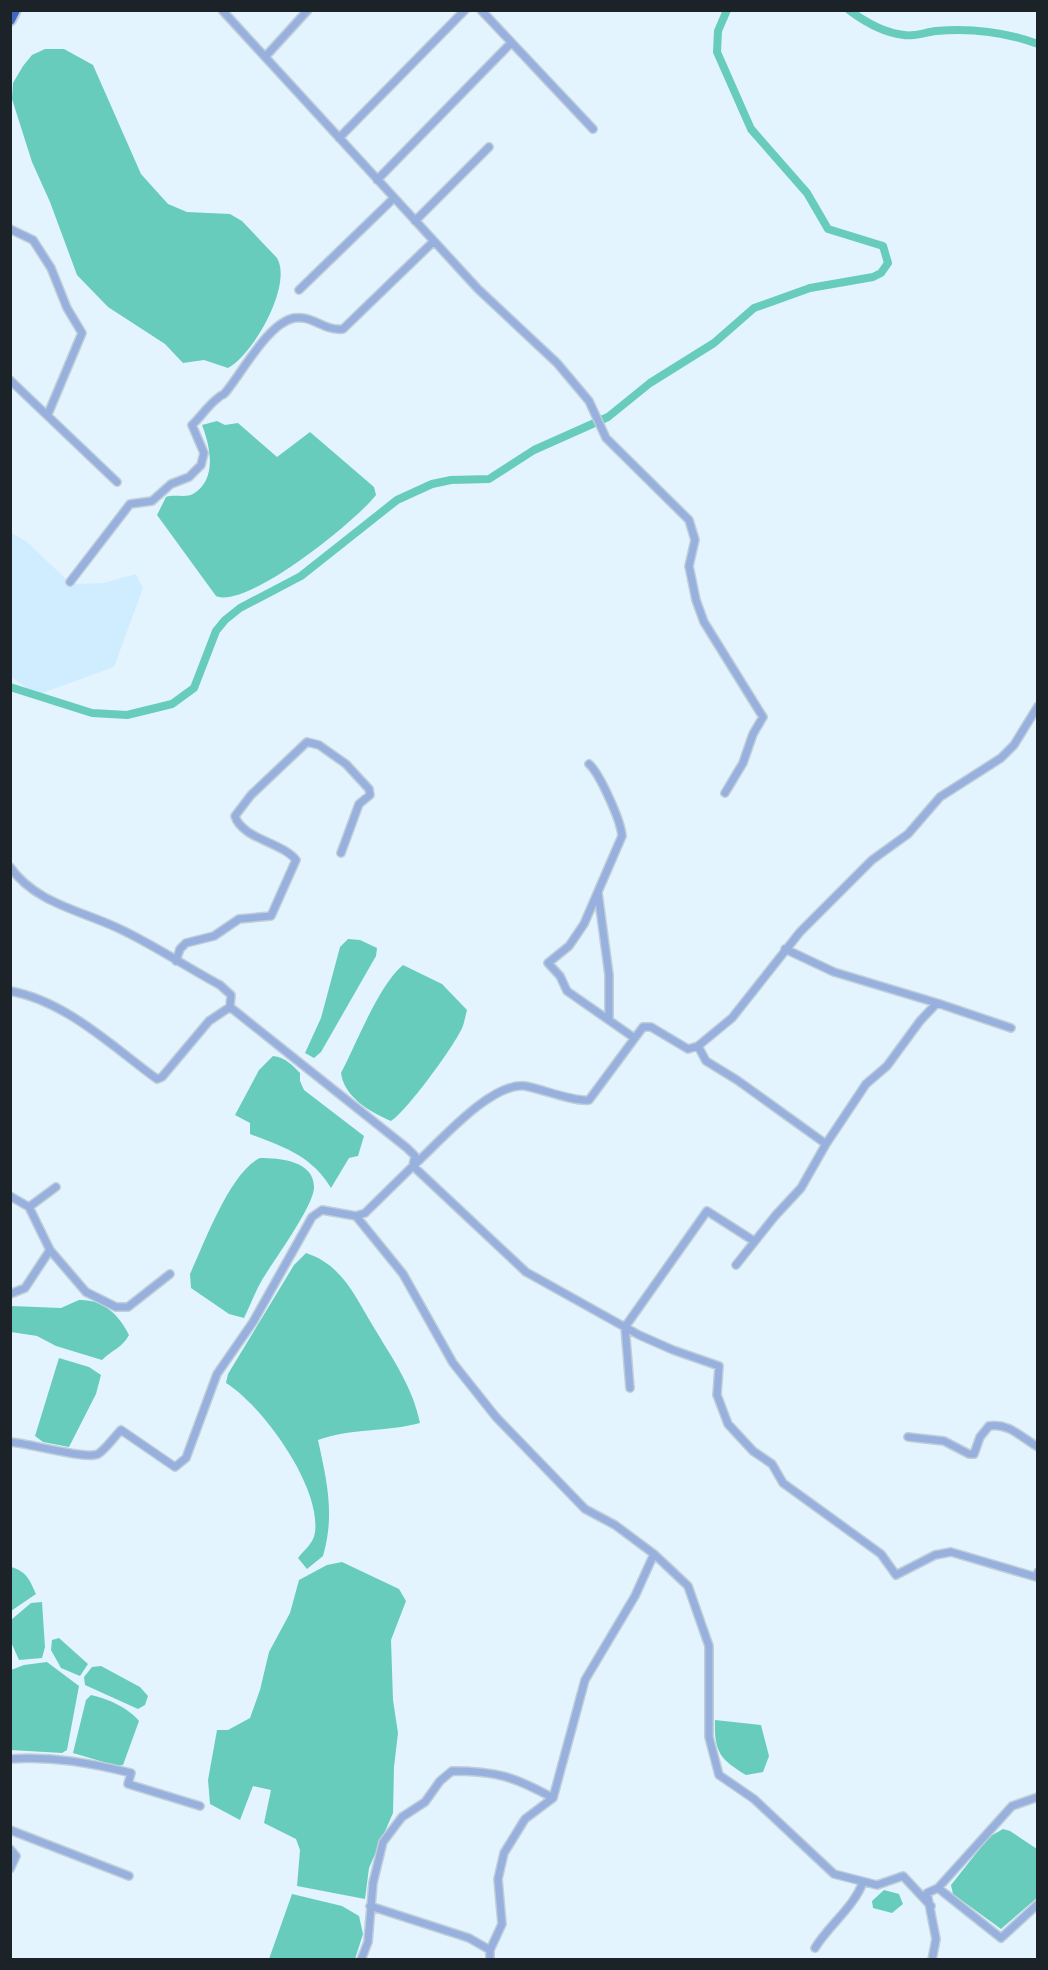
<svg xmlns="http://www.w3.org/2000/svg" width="1048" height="1970" viewBox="0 0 1048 1970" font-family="'Titillium Web',sans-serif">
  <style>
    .built { fill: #d0edff }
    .water { fill: #67ccbc }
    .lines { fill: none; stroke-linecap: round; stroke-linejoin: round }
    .canal { stroke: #67ccbc; stroke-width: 8 }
    .minor-casing { stroke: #bfced8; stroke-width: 10 }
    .trunk-casing { stroke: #bfced8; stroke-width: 14 }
    .minor { stroke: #97b0dd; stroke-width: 7 }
    .trunk { stroke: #3d6ac2; stroke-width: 10 }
  </style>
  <rect width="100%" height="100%" fill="#e3f4ff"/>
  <path class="built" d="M 10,532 L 27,542 L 71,584 L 103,583 L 136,574 L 143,588 L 114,667 L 37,695 L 11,677 Z"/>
  <path class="water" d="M 45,49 L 64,49 L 93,65 L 141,174 L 168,204 L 187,212 L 230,214 L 242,221 L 277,258 C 293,285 253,355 228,368 L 204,360 L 183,363 L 165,344 L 108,307 L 77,275 L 50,202 L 32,162 L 12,99 L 13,83 L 23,66 L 32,55 Z
    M 217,421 L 225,425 L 238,423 L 277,457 L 310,432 L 374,487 L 376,495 C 356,521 246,610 216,596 L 157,515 L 166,497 C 174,494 186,498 193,494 C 218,479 210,446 202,425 Z
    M 348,939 L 360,940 L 377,948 L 376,956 L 321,1052 L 314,1058 L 305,1053 L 321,1018 L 340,947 Z
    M 403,965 L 442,984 L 467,1010 C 465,1017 464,1026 460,1032 C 451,1050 406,1112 391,1121 C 370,1112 344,1097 341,1073 C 357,1043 378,986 403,965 Z
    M 273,1056 C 285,1057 292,1065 300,1073 L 300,1081 L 304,1090 L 364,1136 L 358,1156 L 349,1158 L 331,1188 C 312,1156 284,1147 250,1134 L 250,1123 L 235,1115 L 259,1070 Z
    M 260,1158 C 280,1158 315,1161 314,1188 C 313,1207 274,1260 262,1280 C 255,1292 250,1306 244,1318 L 229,1314 L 191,1288 L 190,1274 C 204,1244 230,1172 260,1158 Z
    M 306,1253 C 344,1265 357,1301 376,1331 C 394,1361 413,1388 420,1423 C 387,1432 351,1428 318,1440 C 327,1481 335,1515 323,1556 L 307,1569 L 298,1558 C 304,1550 314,1543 315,1532 C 321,1487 263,1406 226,1383 L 228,1374 L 294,1265 Z
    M 79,1300 C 102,1299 119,1314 129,1335 C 122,1348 112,1350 102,1360 L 56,1346 L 37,1336 L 11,1332 L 11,1306 L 61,1308 Z
    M 59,1358 L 89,1367 L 101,1375 L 96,1394 L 69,1447 L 43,1442 L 35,1436 Z
    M 342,1562 L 399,1589 L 406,1601 L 391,1640 L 393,1700 L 398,1733 L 394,1767 L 393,1813 L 369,1868 L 365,1899 L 297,1886 L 300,1850 L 296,1839 L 264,1823 L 271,1790 L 253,1786 L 240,1820 L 210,1804 L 208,1780 L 217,1730 L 228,1730 L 250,1718 L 260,1690 L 269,1652 L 290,1613 L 299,1580 L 327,1565 Z
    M 11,1567 C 26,1571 30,1580 36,1594 L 11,1611 Z
    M 42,1602 L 45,1647 L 42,1658 L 19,1660 L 11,1642 L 11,1620 L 31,1603 Z
    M 59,1638 L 88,1664 L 80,1676 L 61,1668 L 51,1650 L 52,1640 Z
    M 47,1662 L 79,1686 L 67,1750 L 62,1753 L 11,1750 L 11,1670 L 24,1665 Z
    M 101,1666 L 140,1687 L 148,1696 L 145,1705 L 138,1709 L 85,1685 L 84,1677 L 92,1667 Z
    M 91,1695 C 106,1698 129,1708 139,1721 L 123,1765 L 117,1766 L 73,1753 L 86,1700 Z
    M 715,1720 L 761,1725 L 769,1756 L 763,1772 L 746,1775 C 720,1759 714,1752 715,1720 Z
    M 1003,1829 L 1010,1831 L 1037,1849 L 1038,1897 L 1001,1929 L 953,1894 L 951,1885 L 989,1837 Z
    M 884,1890 L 899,1894 L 903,1904 L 892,1913 L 873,1908 L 872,1901 Z
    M 292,1894 L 342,1906 L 359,1916 L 363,1934 L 355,1959 L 269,1959 Z"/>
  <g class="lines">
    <path class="canal" d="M 849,10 C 865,22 884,33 904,35 C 914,37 926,32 936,31 C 970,28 1005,32 1038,44
      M 10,687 L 92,713 L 127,715 L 172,704 L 194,688 L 216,631 L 225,620 L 240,608 L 301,576 L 397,500 L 432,484 L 451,480 L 489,479 L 534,450 L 608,417 L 650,383 L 714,343 L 754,308 L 810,288 L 873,277 L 881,273 L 888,263 L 883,246 L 828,229 L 807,193 L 751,129 L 717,52 L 718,31 L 727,10"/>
    <defs>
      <path id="minor" d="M 222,10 L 478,289 L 557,363 L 589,401 L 606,438 L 689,520 L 695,540 L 689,566 L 696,600 L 704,622 L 763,717 L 753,734 L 743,763 L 725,793
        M 481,10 L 593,129
        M 265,57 L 308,10
        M 339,138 L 465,10
        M 377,180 L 511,43
        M 415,221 L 489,147
        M 10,229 L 33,240 L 51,268 L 67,308 L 82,333 L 48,414
        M 299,290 L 394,198
        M 10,380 L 117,482
        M 70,582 L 130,504 L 152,501 L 171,484 L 189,477 L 201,465 L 204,453 L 192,425 C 201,417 208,405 218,398 C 223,393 221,397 225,393 C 242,373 268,323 294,318 C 313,315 323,331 343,329 L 434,241
        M 589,764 C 600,774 621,821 622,836 L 584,924 L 569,946 L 548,963 L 560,976 L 567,991 L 633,1037
        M 10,867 C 37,905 85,911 124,931 C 157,947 188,968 220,985 L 231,995 L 230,1007
        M 598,893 L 609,975 L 609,1019
        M 785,949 L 834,972 L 937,1003
        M 176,961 L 180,949 L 186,943 L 214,936 L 239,919 L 271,916 L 296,860 C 282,842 242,839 235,816 L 251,795 L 307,742 L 319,745 L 346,764 L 369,789 L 370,795 L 359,804 L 341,853
        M 10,991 C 66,1001 113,1047 157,1079 L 162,1077 L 209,1021 L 230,1007 L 407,1148 L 415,1156 L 413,1166 C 438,1144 490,1082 525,1086 C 542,1089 574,1102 589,1100 L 643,1027 L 651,1027 L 688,1049 L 698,1046 L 732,1018 L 800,932 L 872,860 L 908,834 L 940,797 L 1001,758 L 1014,745 L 1038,706
        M 698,1046 L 706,1061 L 737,1080 L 826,1144
        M 10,1196 L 29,1207 L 56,1187
        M 29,1207 L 50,1250 L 86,1292 L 116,1307 L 128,1307 L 170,1274
        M 356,1216 L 403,1274 L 453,1363 L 496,1417 L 585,1509 L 615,1525 L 654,1554 L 688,1586 L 709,1646 L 709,1737 L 719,1775 L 754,1799 L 834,1874 L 877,1885 L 903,1876 L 931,1906
        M 736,1265 L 775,1216 L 801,1188 L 826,1144 L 866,1084 L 887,1066 L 920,1021 L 937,1003 L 1011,1028
        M 10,1294 L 25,1288 L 50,1250
        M 630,1388 L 625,1327 L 707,1211 L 754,1241
        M 908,1437 L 944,1441 L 969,1454 L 974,1454 L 980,1437 L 989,1426 C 1008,1422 1022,1438 1038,1447
        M 10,1442 C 28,1443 87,1460 98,1454 C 106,1449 114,1437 121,1430 L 175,1467 L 186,1458 L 217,1374 L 253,1322 L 312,1217 L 322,1210 L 356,1216 L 365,1213 L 413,1166 L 526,1272 L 639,1335 L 673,1350 L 719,1366 L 717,1395 L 728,1424 L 753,1451 L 772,1464 L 783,1483 L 881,1554 L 896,1575 L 935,1555 L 951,1552 L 1036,1577 L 1038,1572
        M 10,1759 C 52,1756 91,1763 131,1773 L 128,1784 L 200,1806
        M 10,1830 L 129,1876
        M 10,1849 L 16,1856 L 10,1869
        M 938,1888 L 1012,1806 L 1038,1797
        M 370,1906 L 469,1938 L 490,1950 L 490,1960
        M 815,1948 C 829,1925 854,1907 863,1882
        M 490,1950 L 502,1924 L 498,1879 L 504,1853 L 525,1819 L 553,1798 L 585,1680 L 635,1596 L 654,1554
        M 361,1960 L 368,1942 L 373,1883 L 383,1842 L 402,1817 L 425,1802 L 440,1781 L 452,1771 C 497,1771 515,1777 553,1798
        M 932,1960 L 936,1939 L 927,1893 L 938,1888 L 1001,1938 L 1038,1904"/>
      <path id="trunk" d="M 10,20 L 15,10"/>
    </defs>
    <use href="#minor" class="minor-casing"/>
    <use href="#trunk" class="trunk-casing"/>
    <use href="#minor" class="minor"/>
    <use href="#trunk" class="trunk"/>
  </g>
  <rect width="1048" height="1970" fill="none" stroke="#1b2328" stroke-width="24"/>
</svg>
